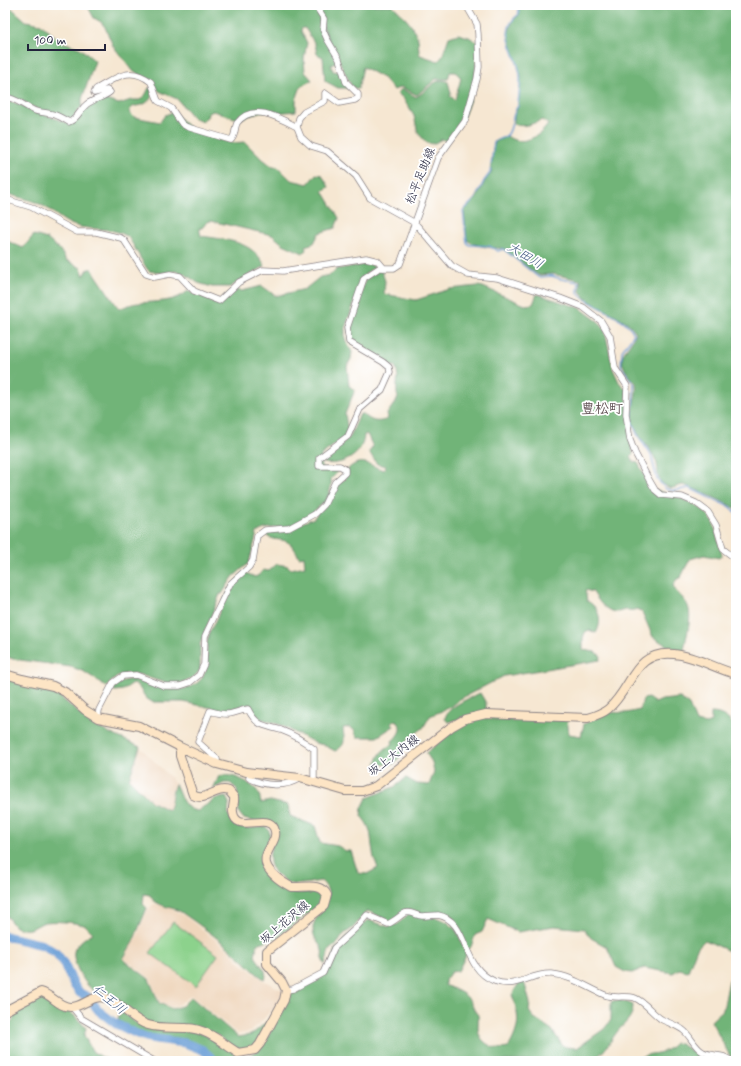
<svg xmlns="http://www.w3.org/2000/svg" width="741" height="1066" viewBox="0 0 741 1066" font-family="Mynerve,'Klee One',sans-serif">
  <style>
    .built { fill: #efd6bc }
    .green { fill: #8cd28c; stroke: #577a64 }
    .forest { fill: #71b478; stroke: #4a6b5a }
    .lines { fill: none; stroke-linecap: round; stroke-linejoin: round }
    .stream { stroke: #699dd5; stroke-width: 1.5 }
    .river { stroke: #699dd5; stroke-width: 9 }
    .street-casing { stroke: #8c8486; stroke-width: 7 }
    .secondary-casing { stroke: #8c8486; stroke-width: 10 }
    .street { stroke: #fff; stroke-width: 5.5 }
    .secondary { stroke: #fde5c5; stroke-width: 8 }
    .labels { text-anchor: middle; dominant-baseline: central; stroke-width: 3.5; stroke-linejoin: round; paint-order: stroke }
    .street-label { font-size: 12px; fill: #22223b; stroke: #fff }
    .water-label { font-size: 13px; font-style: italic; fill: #425980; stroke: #fff }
    .quarter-label { font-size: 14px; font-weight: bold; fill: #5f4e52; stroke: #fff }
  </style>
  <rect width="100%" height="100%" fill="#fff"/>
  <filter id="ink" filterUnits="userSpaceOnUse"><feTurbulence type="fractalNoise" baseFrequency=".025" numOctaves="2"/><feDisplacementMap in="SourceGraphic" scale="8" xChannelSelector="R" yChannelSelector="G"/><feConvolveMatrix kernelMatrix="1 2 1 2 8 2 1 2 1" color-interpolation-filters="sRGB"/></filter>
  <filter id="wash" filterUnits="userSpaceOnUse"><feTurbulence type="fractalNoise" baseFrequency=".012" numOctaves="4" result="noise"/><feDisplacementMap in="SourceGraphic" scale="16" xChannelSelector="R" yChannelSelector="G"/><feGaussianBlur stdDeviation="0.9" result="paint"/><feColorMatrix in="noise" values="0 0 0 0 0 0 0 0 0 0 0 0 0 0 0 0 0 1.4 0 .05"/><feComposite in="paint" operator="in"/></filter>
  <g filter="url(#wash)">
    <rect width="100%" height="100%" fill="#f6e7d2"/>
    <path class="built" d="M 140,747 L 169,776 L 175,784 L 171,791 L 172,804 L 168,810 L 152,802 L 129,779 Z
      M 154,904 L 169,908 L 183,915 L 230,951 L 242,964 L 263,980 L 282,990 L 281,1000 L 251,1032 L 238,1034 L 191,995 L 177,1006 L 172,1007 L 166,1006 L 160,1002 L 150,978 L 124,958 L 136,939 L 148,909 Z"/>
    <path class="green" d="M 173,922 L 218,955 L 196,986 L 150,953 Z"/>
    <path class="forest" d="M 5,5 L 8,5 L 26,21 L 41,24 L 60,41 L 80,48 L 95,61 L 82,99 L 82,106 L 71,120 L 40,111 L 22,101 L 5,96 Z
      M 87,5 L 313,5 L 321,17 L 322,27 L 337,59 L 337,62 L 331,65 L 333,71 L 341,72 L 349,88 L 338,88 L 325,81 L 323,57 L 317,54 L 315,44 L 305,28 L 302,28 L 301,31 L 307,43 L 304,58 L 305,72 L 312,80 L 301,86 L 296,100 L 296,111 L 275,113 L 266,111 L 238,119 L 213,111 L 207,114 L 208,116 L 203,121 L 193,118 L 177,99 L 159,91 L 151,80 L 134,72 L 113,46 L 105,27 L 101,22 L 94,18 Z
      M 316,5 L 392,5 C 402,14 414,26 418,39 C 419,44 418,50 420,55 L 438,61 L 442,57 L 449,37 L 458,34 L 469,37 L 477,42 C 477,73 471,120 446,141 L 442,139 L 433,144 L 427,143 L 418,133 L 414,116 L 403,98 L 397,93 L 402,89 L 416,97 C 427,92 436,75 448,82 L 451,93 L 450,96 L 455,100 L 461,78 L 456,72 L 450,72 L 448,79 L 436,79 L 417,95 L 401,87 L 394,90 L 383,78 L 363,67 L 358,89 L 352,87 L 328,38 Z
      M 518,5 L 736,5 L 736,509 C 732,505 687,485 683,485 C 679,485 675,488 672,488 C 668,488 663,484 661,482 C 656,475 659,468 656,461 C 651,448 637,437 633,422 C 630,408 638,396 636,383 C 634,381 632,379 630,376 C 613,356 628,351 636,333 C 628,315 591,309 580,291 L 581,284 L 580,280 L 553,274 L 538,275 L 503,248 C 495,249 473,246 467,240 L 464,211 L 476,199 L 485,181 L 491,173 L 493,148 L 496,141 L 507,136 C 520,147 541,137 548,124 L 542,120 C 532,124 523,128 514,124 L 514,115 L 518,106 L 521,77 L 508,34 L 513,20 L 519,15 Z
      M 149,88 L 151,88 L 152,97 C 150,99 147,103 144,104 C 138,107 132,104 129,112 L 134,117 L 160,122 L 165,115 L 173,112 L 194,132 L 231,143 L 245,142 L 259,156 L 273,167 L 278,167 L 291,180 L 308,184 L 316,174 L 322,175 L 329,187 L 323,191 L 339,218 L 335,228 L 319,233 L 314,243 L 305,246 L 306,250 L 303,253 L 283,244 L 272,235 L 211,221 L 207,222 L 202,228 L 199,228 L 201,236 C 226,240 252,240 265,266 L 230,287 L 212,287 L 198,283 L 185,274 L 176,271 L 161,273 L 149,271 C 143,265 131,239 127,236 C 110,226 90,231 73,225 C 62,221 55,213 45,207 C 32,199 19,198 5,193 L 5,99 L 67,123 C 82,114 87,106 103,99 L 119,104 L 131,100 L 140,100 L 146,94 Z
      M 34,235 L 47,239 L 60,250 L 66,260 L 81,268 L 84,276 L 88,269 L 92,269 L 119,309 C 126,306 133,303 140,303 C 157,301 174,303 188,291 L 217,303 L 233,289 L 242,291 L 262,286 L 276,296 L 305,289 L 320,277 L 330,275 L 337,269 L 369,264 L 375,267 L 365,274 L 345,328 L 345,339 L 352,352 L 351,359 L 347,366 L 349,386 L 355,390 L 345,414 L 347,426 L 351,429 L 348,435 L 321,455 L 321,468 L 336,470 L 337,473 L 331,479 C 334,500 308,518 290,526 C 280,530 266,525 257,533 L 249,563 L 233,577 L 222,594 L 220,594 L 200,644 L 200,670 C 197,674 193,678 189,680 C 157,695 132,653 107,687 L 83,671 L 71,667 L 13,659 L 5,656 L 5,240 L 23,248 Z
      M 380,270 L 382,272 L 385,281 L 384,294 L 416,300 L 450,289 L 478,286 L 483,287 L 525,305 L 533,304 L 537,294 L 580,308 L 599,322 L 605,331 L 613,369 L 619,382 L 626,389 L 633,454 L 631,456 L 634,462 L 638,463 L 652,489 C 673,496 705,502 714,525 C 717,535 719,545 722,555 L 719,558 L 704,555 L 690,559 L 681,577 L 676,580 L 673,586 C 676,593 683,597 687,604 C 694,618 685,637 684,652 C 672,650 663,643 653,637 L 642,612 L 638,609 C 633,611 631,610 626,610 C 623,610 620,612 617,612 C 606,612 598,601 593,592 L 585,590 L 587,601 C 599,607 603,621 596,633 L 589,630 L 585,632 L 583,638 L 583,650 L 595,652 L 601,656 L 600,660 L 504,676 L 460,699 L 451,707 L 430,716 L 423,728 L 408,739 L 402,754 L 394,764 L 376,765 C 379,753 383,749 393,744 L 392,741 C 399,735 404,727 396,720 L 391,722 L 394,726 L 377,737 L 357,737 L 354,730 L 350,727 L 343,728 C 344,740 347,745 335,751 L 324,745 L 315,743 L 281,725 L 259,718 L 249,704 L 227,711 L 183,702 L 152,702 L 146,698 L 138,686 L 134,684 L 130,685 L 123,690 L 115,691 L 113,690 C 131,661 166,705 197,683 C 212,672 204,653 208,638 C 209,631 214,625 217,618 C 225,597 228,588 244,572 L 255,577 L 259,575 L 263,570 L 269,571 L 277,564 L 288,566 L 291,569 L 305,566 L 304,556 L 299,557 C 287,531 278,546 265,534 L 267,532 L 281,531 L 314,518 L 336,485 L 344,480 L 347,474 L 348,469 C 362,456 369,466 384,470 L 386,466 L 377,464 L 369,452 L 373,447 L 367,434 L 364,435 C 363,456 342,466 324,463 L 321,460 L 350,437 L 360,414 L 363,414 C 372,422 377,423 388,419 L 387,414 L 398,398 C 394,387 401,377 395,366 L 390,366 L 382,358 L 379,358 L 350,341 L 349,329 L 366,278 Z
      M 5,676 L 52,690 L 94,726 L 140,747 L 129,779 L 152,802 L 168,810 C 173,802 170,794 175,784 C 180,795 184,811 199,811 C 203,805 210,805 214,799 L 226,797 L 229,803 L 228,814 C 241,834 247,827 266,827 L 269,830 C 272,839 263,850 261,859 C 257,874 283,890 296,893 C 303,894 310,891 317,892 L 322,901 L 320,904 L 278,937 L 257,944 L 255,956 L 265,971 L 266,977 L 264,979 C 253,972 246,962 236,954 C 219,939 200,925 181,912 C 171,906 155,907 150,895 L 144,894 L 143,904 L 147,908 L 133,942 L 123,959 L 149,979 L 159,1003 L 172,1009 L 182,1006 L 191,997 L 238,1037 L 251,1035 L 274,1016 C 268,1025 261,1043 251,1047 C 234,1054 225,1037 210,1032 C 195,1026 172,1029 156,1025 C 137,1020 123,1006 108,994 C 102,991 98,994 93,990 C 84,984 68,957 76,947 C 80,941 87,936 93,933 C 91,931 88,928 86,926 C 79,922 49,920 42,923 C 29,930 30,931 15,927 L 5,914 Z
      M 480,693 L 486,703 L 486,711 L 448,722 L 445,719 C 446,707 470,698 480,693 Z
      M 648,698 L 655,703 L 662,700 L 680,698 L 689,705 L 696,722 L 706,724 L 711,722 L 711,713 C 721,713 726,717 733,724 L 736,721 L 736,958 L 727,950 L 705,940 L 697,948 L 688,971 L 679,969 L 673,973 L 644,968 L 632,973 L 625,972 L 616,967 L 607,947 L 591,938 L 584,929 L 554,926 L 518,932 L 488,919 L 482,932 L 475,935 L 471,947 L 468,950 L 451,919 L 443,914 L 419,914 L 410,909 L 404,910 L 392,923 C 383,920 376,913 367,911 L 353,928 L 344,934 L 338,943 L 329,950 L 325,965 C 321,959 323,956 322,950 C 320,943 313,940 313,928 C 313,914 341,898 321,881 C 312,882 304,885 293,884 C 288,884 284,880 280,877 C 262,864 272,846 277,828 L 244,819 L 239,813 L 237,789 L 230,783 L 224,783 L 213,789 L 219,776 C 230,772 254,783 259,794 C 260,796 260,800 261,803 L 270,801 L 288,805 L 290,816 L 315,826 L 320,843 L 338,846 L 346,851 L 351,851 L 358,873 L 367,874 L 378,868 C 376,863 373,857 373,852 C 370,837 373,829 361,816 L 362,808 L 367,798 L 396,786 L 406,778 L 417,784 L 429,785 L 434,772 L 432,762 L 426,753 C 440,742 452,729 468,721 C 485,714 545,719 567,719 L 569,734 L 581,736 L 584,724 L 609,712 L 626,713 L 640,710 L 643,699 Z
      M 408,914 C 446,918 454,917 466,955 L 458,971 L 451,972 L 445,980 L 445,985 C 453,989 466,993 470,1001 C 474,1007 472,1008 478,1015 C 479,1021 477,1030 479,1034 C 483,1045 498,1051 508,1048 C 520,1028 520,1017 512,995 L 520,981 L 524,981 L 530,1003 L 529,1011 L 533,1017 L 552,1030 L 562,1045 L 566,1047 L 577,1048 L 604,1029 L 611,1020 L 611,1002 C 618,998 626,1002 633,1005 C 633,1019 625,1022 617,1032 C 607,1045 606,1053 589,1061 L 218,1061 C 208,1050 193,1041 178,1038 C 160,1035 128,1037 118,1019 L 119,1015 L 123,1013 L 136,1023 L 197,1032 L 210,1037 L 240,1057 C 271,1055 273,1014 290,995 C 297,985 314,985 322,977 C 329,970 332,957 335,949 L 342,945 L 346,937 L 368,920 L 389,927 L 398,924 Z
      M 736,974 L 736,1061 L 734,1061 L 731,1058 L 711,1021 L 723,1010 L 729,980 Z
      M 43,997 C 59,1001 75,1015 86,1028 L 84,1036 L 93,1052 L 110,1061 L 5,1061 L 5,1022 L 12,1022 L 18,1007 Z
      M 675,1043 L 680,1044 L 709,1061 L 635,1061 C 648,1049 661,1059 675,1043 Z"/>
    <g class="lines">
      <path class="stream" d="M 517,5 L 519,14 C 494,32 520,54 520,77 C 521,87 518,97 518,106 C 511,114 514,125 508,134 C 504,139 498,138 494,142 L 490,173 L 484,181 L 475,199 L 463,211 L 467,243 L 470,245 L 489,246 L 498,251 L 503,249 L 538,277 L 552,276 L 561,279 L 579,282 L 578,293 L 582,297 C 595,307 629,319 634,334 L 622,351 L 621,367 L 634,384 L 632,422 L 637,434 L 651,455 L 657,479 L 666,489 L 673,491 L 689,488 L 730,507 L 736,513"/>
      <path class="river" d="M 5,936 L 43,945 L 56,953 L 63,962 L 74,985 L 80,993 L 88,997 L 99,1011 L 116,1024 L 137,1034 L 149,1038 L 185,1043 L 203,1050 L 215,1061"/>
    </g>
  </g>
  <g filter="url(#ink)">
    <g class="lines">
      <defs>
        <path id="street" d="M 315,5 L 324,19 L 323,30 L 327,39 L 339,59 L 346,82 L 358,94 L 358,98 L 355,100 L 339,103 L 325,93 L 325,101 L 304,112 L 299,118 L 297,127 L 301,137 L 311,146 L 327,151 L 356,176 L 370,198 L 415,223 L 452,266 L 468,275 L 497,278 L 560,298 L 583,307 L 601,321 L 610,336 L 615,368 L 627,386 L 626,414 L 630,440 L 635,453 L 648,478 L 655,490 L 661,495 L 682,497 L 696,503 L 708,512 L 716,525 L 723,549 L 736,559
          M 5,97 C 19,98 28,111 40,112 C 55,114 55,114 69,122 C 79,118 79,110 87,104 C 94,99 103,98 110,92 L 107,90 L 94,93 L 96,89 C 116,78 129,65 151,82 L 158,101 L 171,108 L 182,124 L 187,127 L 231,140 C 236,136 234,129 237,123 C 252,102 280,118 297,127
          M 5,199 L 31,207 L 77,232 L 96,232 L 121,238 L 124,240 L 146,274 L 155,277 L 170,274 L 180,276 L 194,291 L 219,301 L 239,282 L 263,270 L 283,271 L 366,258 L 378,261 L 384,268
          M 98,718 L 99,710 L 113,683 L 123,676 L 136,675 L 164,686 L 180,686 L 189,683 L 199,675 L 204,664 L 205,636 L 230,584 L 249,567 L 253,560 L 257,536 L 265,530 L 289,528 L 315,514 L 324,505 L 335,482 L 345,473 L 345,469 L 340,466 L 319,466 L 319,458 L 348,436 L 360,409 L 382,390 L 390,372 L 389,367 L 383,362 L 349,342 L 347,328 L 364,278 L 379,268 L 394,268 L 400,264 L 438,158 L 465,121 L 477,79 L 479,67 L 478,34 L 477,24 L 466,5
          M 217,764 L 217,759 L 198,742 L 210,711 C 231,717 229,713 248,709 C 257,727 264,725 281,730 C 292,734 305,742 314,749 L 314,781
          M 249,778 C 264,786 286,788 300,778
          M 286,990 L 293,989 L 323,973 L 334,948 L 356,928 L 367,915 L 388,924 C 395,921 402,914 405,913 C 412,911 416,916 422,916 C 427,916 433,915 438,915 C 470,921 460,967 494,981 C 518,990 531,972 552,974 C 572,976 588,988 605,995 C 615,999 626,995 635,998 C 645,1002 652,1013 661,1019 C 668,1023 677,1025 683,1030 C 691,1036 694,1047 703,1052 C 713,1057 723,1053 731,1061
          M 72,1007 L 81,1018 L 154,1061"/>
        <path id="secondary" d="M 5,674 L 22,679 L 53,686 L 65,692 L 85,710 L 98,718 L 139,726 L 180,747 L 217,764 L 246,772 L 300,778 L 345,791 L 362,791 L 376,786 L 451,727 L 465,719 L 486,714 L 588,718 C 595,716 602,714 608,709 C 633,688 633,650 674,654 C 696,656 716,669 736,674
          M 5,1011 L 41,992 C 52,995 59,1007 70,1007 C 82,1008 92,994 105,998 C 121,1002 131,1020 148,1025 C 161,1029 174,1027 187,1028 C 208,1029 222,1043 238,1053 L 255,1050 L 260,1044 L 284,1000 L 286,990 L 282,982 L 267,964 L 267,951 L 324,906 L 327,895 C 321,882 304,888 291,887 C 240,858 283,847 274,828 C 267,812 236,835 233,812 C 232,807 235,802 234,797 L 229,791 C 215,786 206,803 193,795 L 180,756 L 180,747"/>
      </defs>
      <use href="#street" class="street-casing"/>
      <use href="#secondary" class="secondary-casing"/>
      <use href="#street" class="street"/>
      <use href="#secondary" class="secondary"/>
    </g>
  </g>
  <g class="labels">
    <g class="street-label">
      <text transform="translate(421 176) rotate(-68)">松平足助線</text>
      <text transform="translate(394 756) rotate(-37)">坂上大内線</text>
      <text transform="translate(285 923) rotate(-40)">坂上花沢線</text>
    </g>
    <g class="water-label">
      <text transform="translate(525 256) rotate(31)">大田川</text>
      <text transform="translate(109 1000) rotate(39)">仁王川</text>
    </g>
    <g class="quarter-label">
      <text x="602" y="409">豊松町</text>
    </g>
  </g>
  <rect width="741" height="1066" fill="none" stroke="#fff" stroke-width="20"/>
  <path d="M28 44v6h77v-6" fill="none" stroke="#22223b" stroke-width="2"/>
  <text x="34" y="44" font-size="12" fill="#22223b" stroke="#ffffff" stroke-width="3" paint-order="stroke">100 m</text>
</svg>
